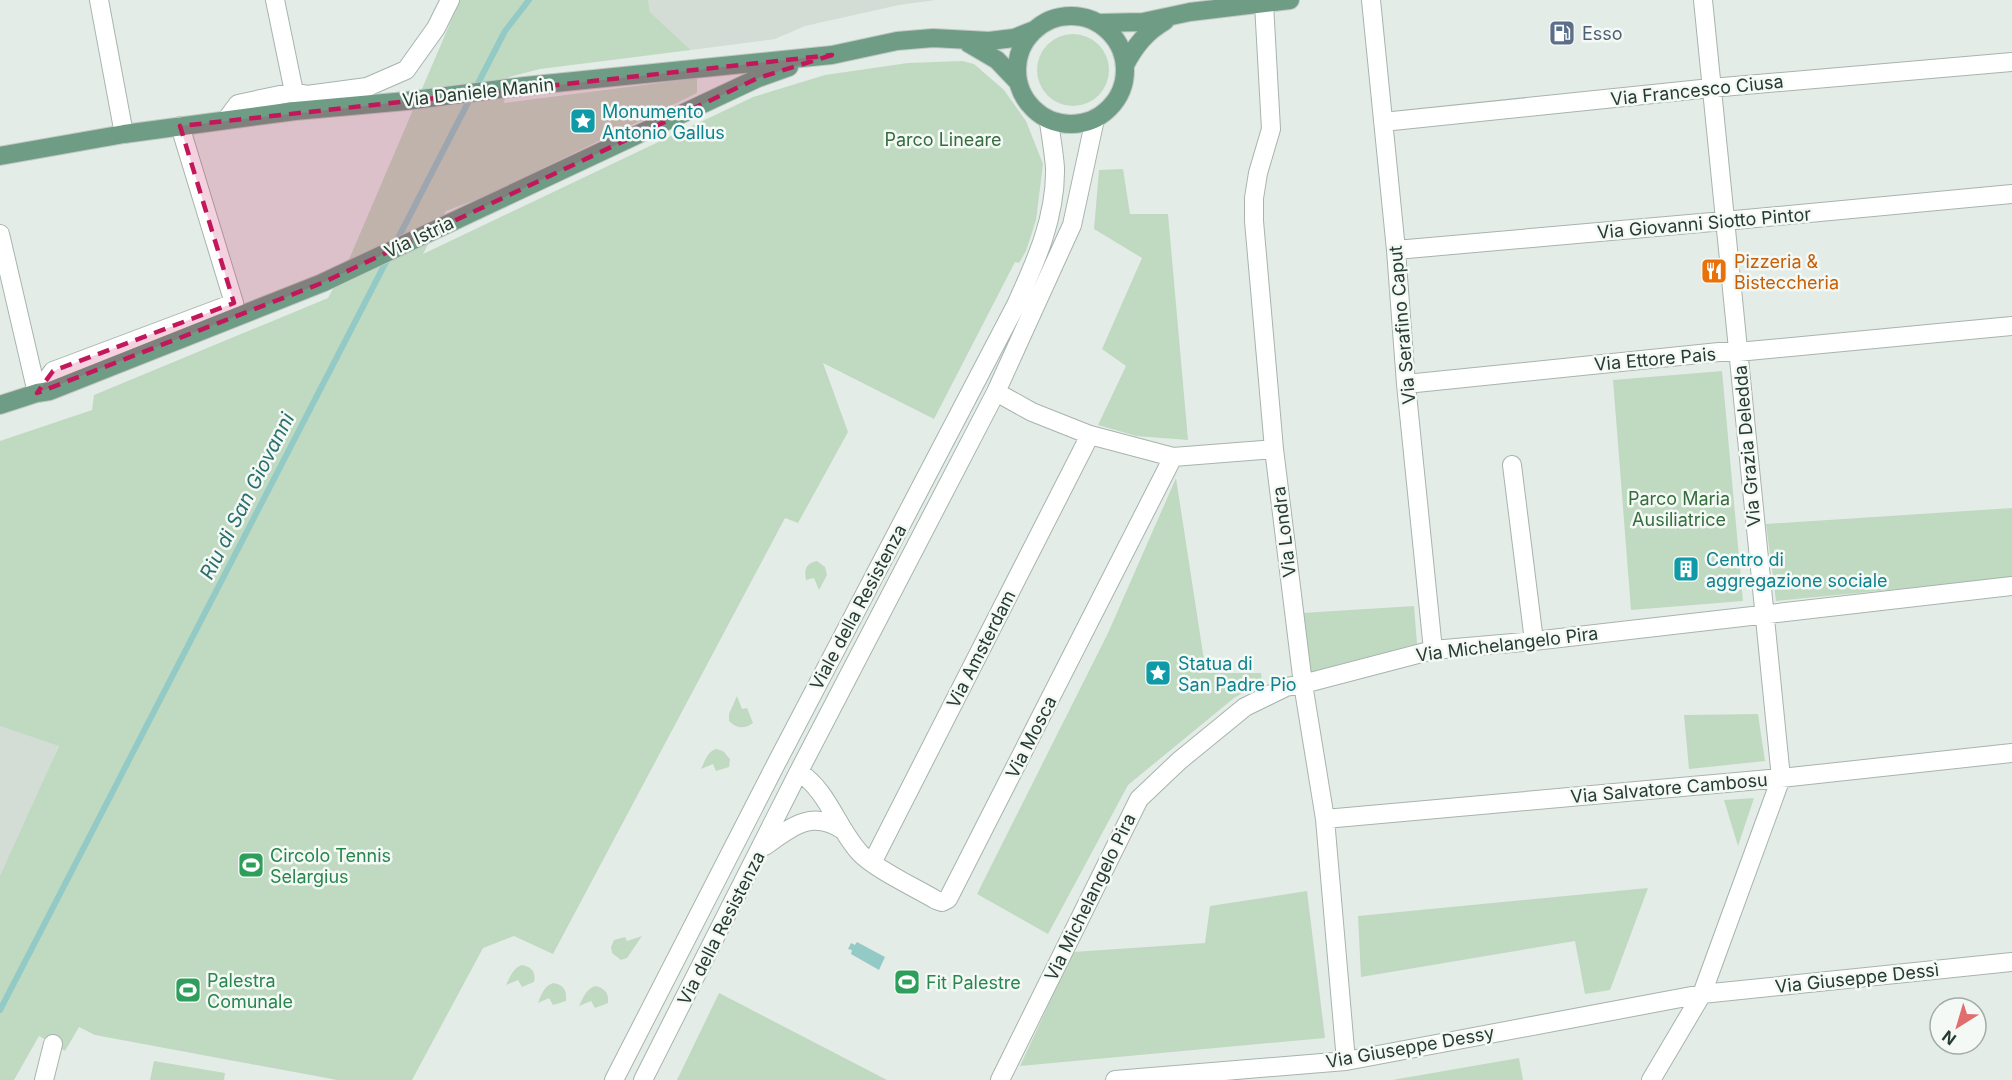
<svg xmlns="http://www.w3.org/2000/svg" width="2012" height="1080" viewBox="0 0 2012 1080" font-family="Inter,sans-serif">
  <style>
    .built { fill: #d3dcd5 }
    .green { fill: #c0dac1 }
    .water { fill: #94cac5 }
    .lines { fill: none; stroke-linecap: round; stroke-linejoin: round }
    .stream { stroke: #94cac5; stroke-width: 6 }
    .minor-casing { stroke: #a7b4ad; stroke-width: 20 }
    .major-casing { stroke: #c2c8c5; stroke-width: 20 }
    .minor { stroke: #fff; stroke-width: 18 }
    .major { stroke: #6f9c85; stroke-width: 18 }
    .marked { fill: #c2185b; fill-opacity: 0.2; stroke: #c2185b; stroke-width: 4.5; stroke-dasharray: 12 8; stroke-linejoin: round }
    .labels { text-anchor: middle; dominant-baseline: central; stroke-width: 5; stroke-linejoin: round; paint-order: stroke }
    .service-label { font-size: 18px; fill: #4e5e75; stroke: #f5f9f6; text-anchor: start }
    .street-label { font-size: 18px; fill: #263c31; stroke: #f5f9f6 }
    .culture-label { font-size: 18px; fill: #0d838f; stroke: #f5f9f6; text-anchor: start }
    .park-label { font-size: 18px; fill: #356d3d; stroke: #f5f9f6 }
    .food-label { font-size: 18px; fill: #c56008; stroke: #f5f9f6; text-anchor: start }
    .leisure-label { font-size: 18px; fill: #27864d; stroke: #f5f9f6; text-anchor: start }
    .water-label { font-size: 20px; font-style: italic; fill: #27706b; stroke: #f5f9f6 }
  </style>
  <rect width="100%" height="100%" fill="#e4ece7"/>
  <path class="built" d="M 648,0 L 936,0 L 899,5 L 805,26 L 775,39 L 691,50 L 650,12 Z
    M 0,726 L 59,745 L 0,884 Z"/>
  <path class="green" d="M 460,0 L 648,0 L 650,12 L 691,50 L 540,69 L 509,77 L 504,103 L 697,78 L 697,93 L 486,196 L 446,211 L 423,254 L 753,97 L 825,75 L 908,63 L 962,61 L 974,64 L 1004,90 L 1026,121 L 1043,164 L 1036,220 L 1026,251 L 1019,263 L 1015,262 L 934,419 L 823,363 L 848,432 L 798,523 L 785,518 L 553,954 L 514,936 L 483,948 L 412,1080 L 337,1080 L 95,1035 L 79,1027 L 65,1051 L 39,1036 L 14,1080 L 0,1080 L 0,876 L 59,746 L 0,726 L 0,441 L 92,410 L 94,395 L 328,298 L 350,257 Z
    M1037 70a36 36 0 1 1 72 0a36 36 0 1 1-72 0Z
    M 1123,169 L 1130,214 L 1168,214 L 1188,440 L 1136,436 L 1098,425 L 1126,366 L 1102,349 L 1142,258 L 1094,229 L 1099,170 Z
    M 1722,371 L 1743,601 L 1631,610 L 1613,380 Z
    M 1176,478 L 1206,673 L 1261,673 L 1262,682 L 1234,698 L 1128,785 L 1048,934 L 977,894 L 1108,633 Z
    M 2012,508 L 2012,578 L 1776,601 L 1766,524 Z
    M 817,561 L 825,567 L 827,575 L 819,590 L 814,578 L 806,580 C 804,569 806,563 817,561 Z
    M 1414,606 L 1417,644 L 1310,672 L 1302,613 Z
    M 737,696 L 742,709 L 747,708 L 753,723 C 745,729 737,729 729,721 L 729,714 Z
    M 1758,714 L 1765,761 L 1689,769 L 1684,715 Z
    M 716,749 L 723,751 L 730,759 L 729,767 L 716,771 L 713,764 L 701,769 C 705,761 707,752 716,749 Z
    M 1754,798 L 1738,846 L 1724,800 Z
    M 1648,888 L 1610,990 L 1585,994 L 1575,941 L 1361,977 L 1358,916 Z
    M 1307,891 L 1325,1038 L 1020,1066 L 1073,952 L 1205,943 L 1210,906 Z
    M 642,936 L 627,958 L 621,960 L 612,953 L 611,947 L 614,940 L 625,937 L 627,941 Z
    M 522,965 C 532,967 536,972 534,982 L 522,987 L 518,980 L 506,985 C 510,977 513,968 522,965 Z
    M 553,983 C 564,985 567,990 566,1001 L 553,1005 L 549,998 L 538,1003 C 541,995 544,986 553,983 Z
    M 595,986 C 605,988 609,993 608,1003 L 595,1008 L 591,1001 L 579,1006 C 583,998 586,989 595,986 Z
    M 719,993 L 887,1080 L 677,1080 Z
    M 1519,1058 L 1523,1080 L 1392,1080 Z
    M 154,1061 L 225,1073 L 224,1080 L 150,1080 Z"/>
  <path class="water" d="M 857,942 L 885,957 L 879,970 L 851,954 L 852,950 L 848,949 L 851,943 L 855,945 Z"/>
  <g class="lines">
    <path class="stream" d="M 395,244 L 505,31 L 529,0
      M 0,1010 L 388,258"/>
    <defs>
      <path id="minor" d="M 99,0 L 124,134
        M 1371,0 L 1396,250 L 1406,384 L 1433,650
        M 1264,4 L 1271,129 L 1258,173 L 1254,198 L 1254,221 L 1274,449 L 1303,684 L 1325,819 L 1346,1061
        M 294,92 L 307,95 L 367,87 L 406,70 L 436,28 L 450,0
        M 226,120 L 238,104 L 294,92 L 275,0
        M 1383,122 L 1711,88 L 2012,62
        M 0,234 L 37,393
        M 1396,250 C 1601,232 1807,214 2012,194
        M 1406,384 L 1719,352 L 1738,352 L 2012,326
        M 996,392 L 1032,412 L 1090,435 L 1173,457 L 1274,449
        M 37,393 L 53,371 L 234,303 L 180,126
        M 1512,465 L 1534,641
        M 799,772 C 828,791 837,828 860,853 C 875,869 916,888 936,900 L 942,902 L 948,899 L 1173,457
        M 1325,819 L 1781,778 L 2012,753
        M 765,846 C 791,827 812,809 843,830
        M 872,863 L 1090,435
        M 44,1080 L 53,1044
        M 614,1080 L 776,764 L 1016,305 C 1036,261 1056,217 1055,168 C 1054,153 1051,137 1049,122
        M 643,1080 L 797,775 L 996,392 L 1072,225 L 1095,119
        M 1000,1080 L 1139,799 L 1179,761 L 1245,707 L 1286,687 L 1303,684 L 1433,650 L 1534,641 L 2012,586
        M 1115,1080 L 1346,1061 L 1702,994 L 2012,962
        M 1651,1080 L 1702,994 L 1781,778 L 1703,0"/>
      <path id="major" d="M1017 70a54 54 0 1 1 108 0a54 54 0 1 1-108 0Z
        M 1098,23 L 1143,22 L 1190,12 L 1290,0
        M 968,43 L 997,60 L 1018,82
        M 1125,65 C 1135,46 1146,32 1165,21
        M 0,156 L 124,134 L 295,111 L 406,101 L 525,86 L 832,55 L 897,41 L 933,38 L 989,41 L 1014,38 L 1034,30
        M 0,405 L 37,393 L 50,391 L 322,283 L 758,78 L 789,67"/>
    </defs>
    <use href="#minor" class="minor-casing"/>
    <use href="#major" class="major-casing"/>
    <use href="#minor" class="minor"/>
    <use href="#major" class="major"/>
  </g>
  <path class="marked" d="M 832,55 L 758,78 L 322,283 L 37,393 L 53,371 L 234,303 L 180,126 Z"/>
  <defs>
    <symbol id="fuel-square" viewBox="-11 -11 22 22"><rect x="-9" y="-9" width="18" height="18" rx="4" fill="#5c6f8a" stroke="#f5f9f6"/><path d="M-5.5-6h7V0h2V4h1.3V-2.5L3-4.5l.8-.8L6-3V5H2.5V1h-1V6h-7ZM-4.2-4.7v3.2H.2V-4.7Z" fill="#fff"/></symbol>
    <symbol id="sight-square" viewBox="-11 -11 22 22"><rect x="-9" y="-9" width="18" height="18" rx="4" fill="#0f9aa8" stroke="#f5f9f6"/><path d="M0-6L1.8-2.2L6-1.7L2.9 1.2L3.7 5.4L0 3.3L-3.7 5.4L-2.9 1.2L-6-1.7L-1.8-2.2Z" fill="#fff"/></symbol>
    <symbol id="restaurant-square" viewBox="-11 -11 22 22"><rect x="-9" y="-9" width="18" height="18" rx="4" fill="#e8710a" stroke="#f5f9f6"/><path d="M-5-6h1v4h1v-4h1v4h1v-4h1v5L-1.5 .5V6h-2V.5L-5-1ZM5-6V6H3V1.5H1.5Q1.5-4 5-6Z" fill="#fff"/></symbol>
    <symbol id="building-square" viewBox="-11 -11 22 22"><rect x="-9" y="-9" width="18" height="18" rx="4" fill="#0f9aa8" stroke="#f5f9f6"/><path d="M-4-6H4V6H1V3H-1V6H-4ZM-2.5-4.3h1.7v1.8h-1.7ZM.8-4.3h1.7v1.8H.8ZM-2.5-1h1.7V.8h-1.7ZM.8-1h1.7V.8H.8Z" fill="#fff"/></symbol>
    <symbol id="stadium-square" viewBox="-11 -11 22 22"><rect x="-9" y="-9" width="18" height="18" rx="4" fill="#2e9e5b" stroke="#f5f9f6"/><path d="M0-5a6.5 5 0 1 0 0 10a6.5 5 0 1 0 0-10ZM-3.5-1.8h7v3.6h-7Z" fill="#fff"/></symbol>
  </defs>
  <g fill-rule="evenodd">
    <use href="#fuel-square" x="1547" y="18" width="30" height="30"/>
    <use href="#sight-square" x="568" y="106" width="30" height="30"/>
    <use href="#restaurant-square" x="1699" y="256" width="30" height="30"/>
    <use href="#building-square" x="1671" y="554" width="30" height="30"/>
    <use href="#sight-square" x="1143" y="658" width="30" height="30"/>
    <use href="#stadium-square" x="236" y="850" width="30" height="30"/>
    <use href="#stadium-square" x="892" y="967" width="30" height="30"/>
    <use href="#stadium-square" x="173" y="975" width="30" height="30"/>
  </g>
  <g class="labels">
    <g class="service-label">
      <text x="1582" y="33">Esso</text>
    </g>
    <g class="street-label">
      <text transform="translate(1697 90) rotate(-6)">Via Francesco Ciusa</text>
      <text transform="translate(478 92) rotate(-6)">Via Daniele Manin</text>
      <text transform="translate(1704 223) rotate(-5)">Via Giovanni Siotto Pintor</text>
      <text transform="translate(419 237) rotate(-25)">Via Istria</text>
      <text transform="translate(1402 325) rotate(-95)">Via Serafino Caput</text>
      <text transform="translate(1655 359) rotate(-5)">Via Ettore Pais</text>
      <text transform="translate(1747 446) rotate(-95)">Via Grazia Deledda</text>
      <text transform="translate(1284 532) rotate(-97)">Via Londra</text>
      <text transform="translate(858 607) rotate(-62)">Viale della Resistenza</text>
      <text transform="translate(1507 644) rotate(-7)">Via Michelangelo Pira</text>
      <text transform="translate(981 649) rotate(-63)">Via Amsterdam</text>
      <text transform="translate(1031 737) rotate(-63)">Via Mosca</text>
      <text transform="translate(1669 788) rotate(-5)">Via Salvatore Cambosu</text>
      <text transform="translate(1090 897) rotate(-64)">Via Michelangelo Pira</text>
      <text transform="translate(721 928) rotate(-63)">Via della Resistenza</text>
      <text transform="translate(1857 978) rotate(-6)">Via Giuseppe Dessì</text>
      <text transform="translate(1410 1047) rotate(-10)">Via Giuseppe Dessy</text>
    </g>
    <g class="culture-label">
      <text x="602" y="111">Monumento<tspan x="602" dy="21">Antonio Gallus</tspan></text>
      <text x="1706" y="559">Centro di<tspan x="1706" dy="21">aggregazione sociale</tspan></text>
      <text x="1178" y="663">Statua di<tspan x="1178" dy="21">San Padre Pio</tspan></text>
    </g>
    <g class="park-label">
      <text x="943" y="139">Parco Lineare</text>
      <text x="1679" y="498">Parco Maria<tspan x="1679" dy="21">Ausiliatrice</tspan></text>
    </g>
    <g class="food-label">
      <text x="1734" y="261">Pizzeria &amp;<tspan x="1734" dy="21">Bisteccheria</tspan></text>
    </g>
    <g class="leisure-label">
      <text x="270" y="855">Circolo Tennis<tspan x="270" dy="21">Selargius</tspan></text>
      <text x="207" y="980">Palestra<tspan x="207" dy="21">Comunale</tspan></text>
      <text x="926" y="982">Fit Palestre</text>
    </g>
    <g class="water-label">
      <text transform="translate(247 496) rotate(-63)">Riu di San Giovanni</text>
    </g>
  </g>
  <g transform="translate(1958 1026) rotate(217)"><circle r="28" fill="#f5f9f6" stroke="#a2ada7" stroke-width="1.5"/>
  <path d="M0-4.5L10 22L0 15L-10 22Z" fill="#e16e6d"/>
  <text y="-9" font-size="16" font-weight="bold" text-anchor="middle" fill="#263c31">N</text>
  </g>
</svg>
